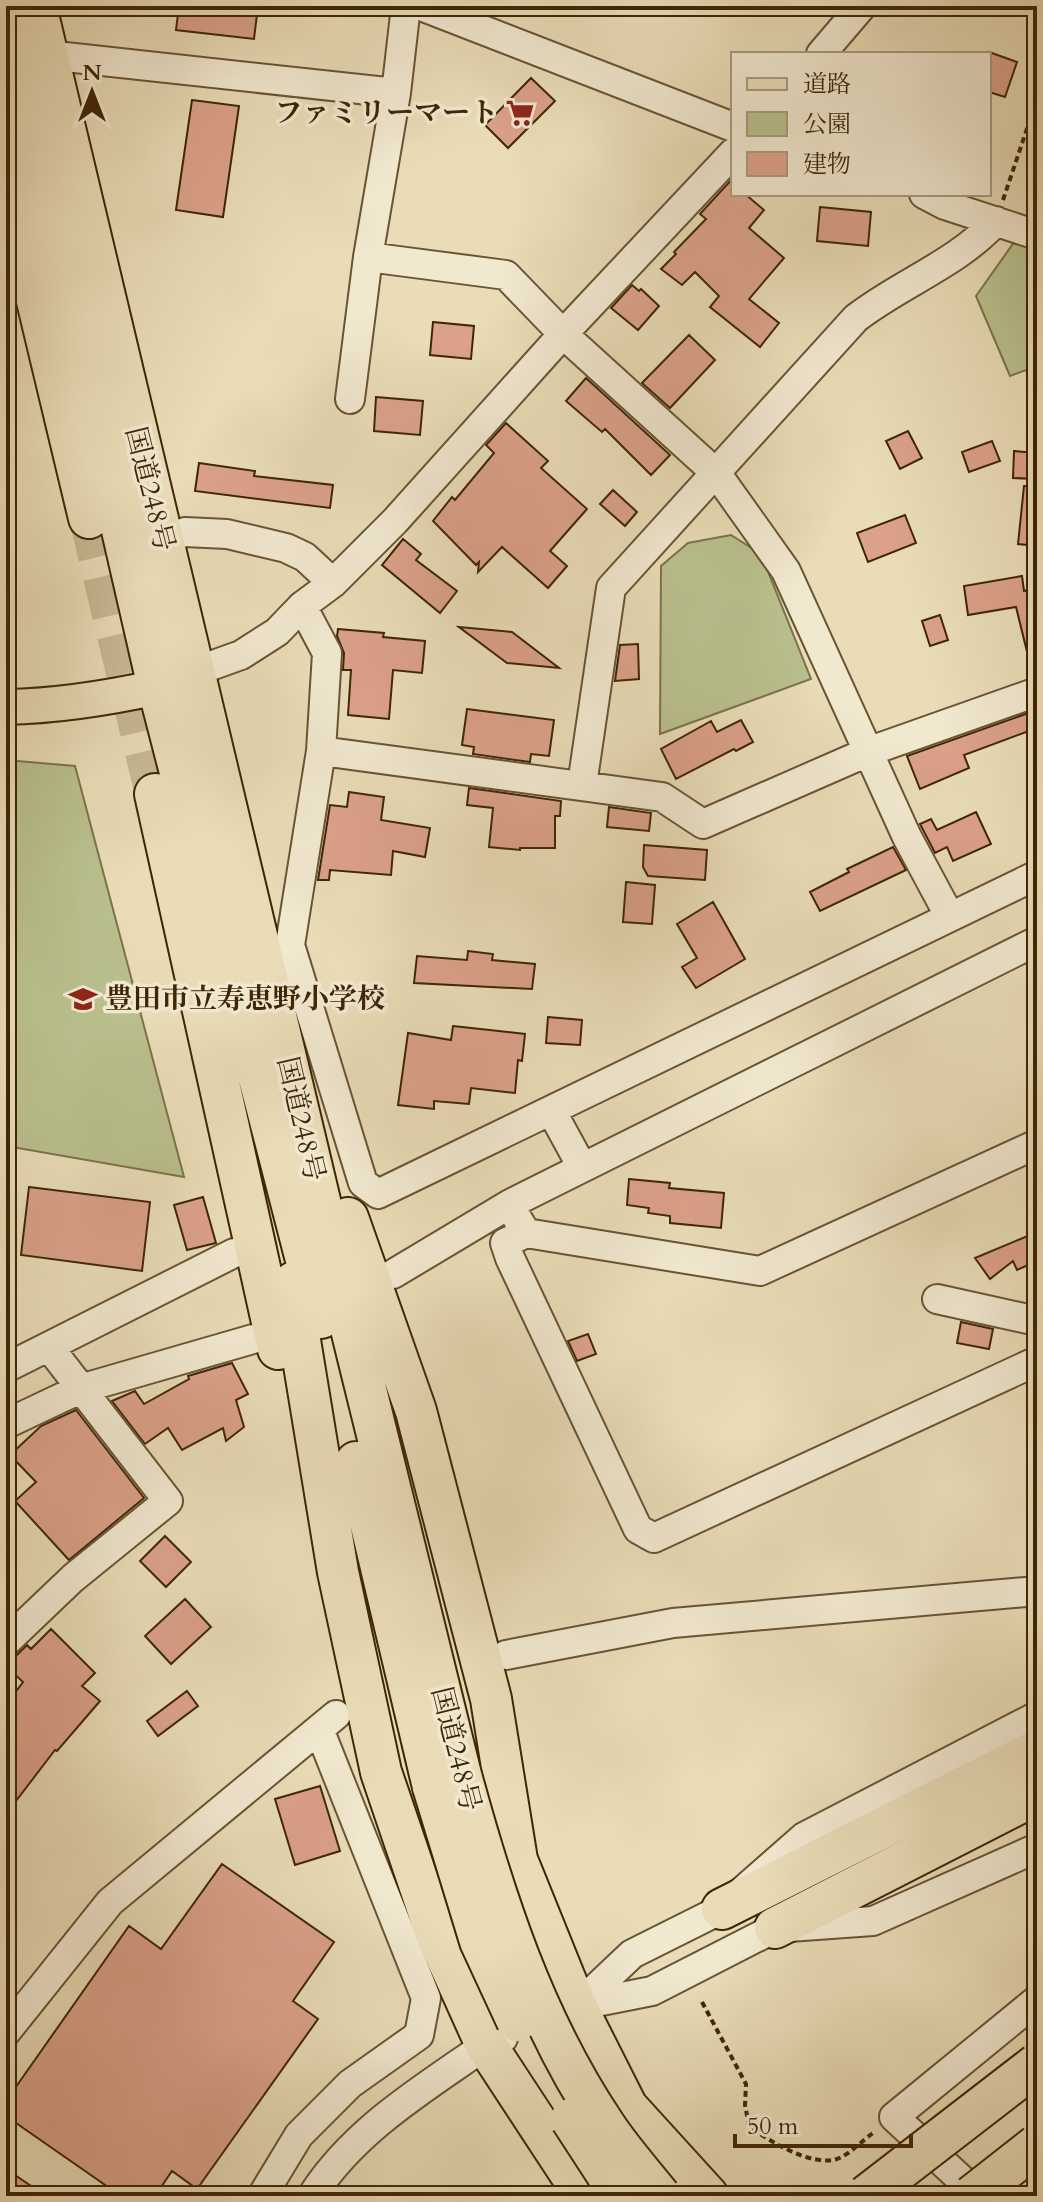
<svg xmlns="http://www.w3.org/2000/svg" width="1043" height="2202" viewBox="0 0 1043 2202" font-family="Cardo,'Noto Serif JP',serif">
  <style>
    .green { fill: #b9c08d; stroke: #7c7349; stroke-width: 2 }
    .building { fill: #dba189; stroke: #3e2605; stroke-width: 2 }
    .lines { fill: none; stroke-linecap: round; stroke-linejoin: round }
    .minor-tunnel { stroke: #c7b893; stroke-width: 28; stroke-dasharray: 28 14; stroke-linecap: butt }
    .highway-tunnel { stroke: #c7b893; stroke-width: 40; stroke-dasharray: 40 20; stroke-linecap: butt }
    .minor-casing { stroke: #695432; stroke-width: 32 }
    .major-casing { stroke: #3e2605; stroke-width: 38 }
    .highway-casing { stroke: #3e2605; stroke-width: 44 }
    .path { stroke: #3e2605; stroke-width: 4; stroke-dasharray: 6 4; stroke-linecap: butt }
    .minor { stroke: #f1e8d0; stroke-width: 28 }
    .major { stroke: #e9dcb7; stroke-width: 34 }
    .highway { stroke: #e9dcb7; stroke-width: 40 }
    .highway-bridge-casing { stroke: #3e2605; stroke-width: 44; stroke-linecap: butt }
    .highway-bridge { stroke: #e9dcb7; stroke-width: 40 }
    .labels { text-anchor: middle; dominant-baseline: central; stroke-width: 7; stroke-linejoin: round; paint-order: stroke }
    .poi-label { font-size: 28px; font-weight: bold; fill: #3e2605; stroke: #f1e8d0; text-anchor: end }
    .street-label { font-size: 28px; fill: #3e2605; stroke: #f1e8d0 }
  </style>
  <rect width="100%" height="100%" fill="#e9dcb7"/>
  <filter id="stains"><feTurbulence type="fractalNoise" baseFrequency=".0025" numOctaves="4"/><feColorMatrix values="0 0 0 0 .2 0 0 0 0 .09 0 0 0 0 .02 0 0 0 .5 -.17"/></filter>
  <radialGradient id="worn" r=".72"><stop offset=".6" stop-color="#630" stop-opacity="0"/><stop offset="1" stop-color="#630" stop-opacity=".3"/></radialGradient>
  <path class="green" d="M 1017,238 L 1037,243 L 1037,366 L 1010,376 L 976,296 Z
    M 731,535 L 761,554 L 811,679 L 660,734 L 661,566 L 688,543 Z
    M 6,760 L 75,766 L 184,1177 L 6,1146 Z"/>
  <path class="building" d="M 179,6 L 258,6 L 254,39 L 176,30 Z
    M 989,52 L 1017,62 L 1005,97 L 989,92 Z
    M 531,78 L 555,101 L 508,148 L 485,125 Z
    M 192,100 L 239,106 L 223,217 L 176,210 Z
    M 733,178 L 733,194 L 745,194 L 764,210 L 749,228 L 784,258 L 749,299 L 779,323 L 760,347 L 710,307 L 719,296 L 695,272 L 682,285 L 661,269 L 676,254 L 674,252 L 706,219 L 700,214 Z
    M 820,207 L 871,212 L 868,246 L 817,241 Z
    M 632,285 L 639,291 L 641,289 L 659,306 L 638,330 L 611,308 Z
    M 433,322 L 474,326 L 471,359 L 430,355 Z
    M 689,335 L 715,360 L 670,408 L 642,383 Z
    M 586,378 L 670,455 L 651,475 L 605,429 L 602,432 L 566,401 Z
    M 376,397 L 423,401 L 420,435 L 374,431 Z
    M 506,423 L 548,461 L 541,468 L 587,509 L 550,551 L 567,566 L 548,588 L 502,547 L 478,572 L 479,562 L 476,565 L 433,521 L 452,497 L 455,500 L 494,453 L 486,445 Z
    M 908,431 L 922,458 L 900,469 L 886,441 Z
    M 992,441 L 1000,461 L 969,472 L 962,452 Z
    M 1014,451 L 1037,453 L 1037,479 L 1013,478 Z
    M 199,463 L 255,471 L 254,476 L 333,485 L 330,508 L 195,491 Z
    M 1024,486 L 1037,486 L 1037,546 L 1018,544 Z
    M 613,490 L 637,512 L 625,526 L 600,504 Z
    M 905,515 L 916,543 L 868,562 L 857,533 Z
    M 403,539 L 421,554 L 416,560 L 457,591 L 440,613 L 382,565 Z
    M 1022,576 L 1024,591 L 1037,588 L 1037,663 L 1030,664 L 1016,607 L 968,615 L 964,586 Z
    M 940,615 L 948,640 L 930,646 L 922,621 Z
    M 459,627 L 512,632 L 559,668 L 507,663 Z
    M 338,629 L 384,633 L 383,637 L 425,641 L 422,673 L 393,670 L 389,719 L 348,715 L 351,670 L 343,670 L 344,653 L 337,636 Z
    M 638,644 L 639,679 L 615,681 L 620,645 Z
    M 467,709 L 554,720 L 549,756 L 531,754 L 530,762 L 473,754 L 474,747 L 462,745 Z
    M 1037,710 L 1037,728 L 964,755 L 969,768 L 920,789 L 907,756 Z
    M 741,720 L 753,742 L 736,751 L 734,749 L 676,779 L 661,749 L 711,721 L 717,732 Z
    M 469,788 L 561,801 L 560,816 L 555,816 L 555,848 L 520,848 L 520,850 L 489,847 L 493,808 L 467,805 Z
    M 349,792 L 384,797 L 381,820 L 430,828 L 425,857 L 393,851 L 391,875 L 330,870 L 329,880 L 318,880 L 330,805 L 347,807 Z
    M 609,807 L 651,813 L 649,831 L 607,827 Z
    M 976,812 L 991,844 L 953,861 L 947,847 L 935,853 L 920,824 L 931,819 L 937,830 Z
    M 644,845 L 707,850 L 705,880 L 648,876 L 643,867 Z
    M 893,847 L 906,870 L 820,911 L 810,892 L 849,872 L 847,869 Z
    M 626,882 L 655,885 L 652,924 L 623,922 Z
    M 713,902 L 745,959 L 696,988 L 682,967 L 697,958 L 677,924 Z
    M 468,951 L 493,954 L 492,960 L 535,964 L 532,989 L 414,983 L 417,956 L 467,960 Z
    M 548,1017 L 582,1020 L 580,1045 L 546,1043 Z
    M 453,1026 L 525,1034 L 522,1061 L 518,1060 L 515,1093 L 471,1088 L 469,1104 L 434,1101 L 434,1109 L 398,1105 L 408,1033 L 451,1040 Z
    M 629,1179 L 670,1183 L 669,1188 L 724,1193 L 721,1228 L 670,1223 L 670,1216 L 648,1213 L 649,1208 L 627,1205 Z
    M 29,1187 L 150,1202 L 142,1271 L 21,1255 Z
    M 203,1197 L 216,1243 L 187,1250 L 174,1205 Z
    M 1037,1232 L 1037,1261 L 1017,1270 L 1013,1261 L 990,1279 L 975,1258 Z
    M 961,1322 L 993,1329 L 989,1349 L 957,1343 Z
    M 588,1334 L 596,1354 L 577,1361 L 568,1341 Z
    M 232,1363 L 248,1394 L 236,1400 L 244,1427 L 226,1441 L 223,1428 L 182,1450 L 168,1428 L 145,1444 L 112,1401 L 135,1391 L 144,1404 L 189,1379 L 188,1376 Z
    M 76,1410 L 144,1498 L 69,1560 L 15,1501 L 36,1482 L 10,1455 L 41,1426 Z
    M 165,1536 L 191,1562 L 166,1587 L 140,1561 Z
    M 185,1599 L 211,1627 L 171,1664 L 145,1636 Z
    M 51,1629 L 95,1673 L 82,1686 L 100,1701 L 57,1751 L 55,1750 L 6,1814 L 6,1705 L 23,1682 L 6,1666 L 6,1659 L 17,1655 L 27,1645 L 31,1649 Z
    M 187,1691 L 198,1706 L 158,1736 L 147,1721 Z
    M 320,1786 L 340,1851 L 295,1865 L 275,1799 Z
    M 222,1864 L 334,1942 L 293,2001 L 318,2019 L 197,2189 L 172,2171 L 155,2196 L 121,2196 L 6,2116 L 6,2101 L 129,1926 L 161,1949 Z
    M 6,2169 L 46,2196 L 6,2196 Z"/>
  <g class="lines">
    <path class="minor-tunnel" d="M 352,1710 L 497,1658"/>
    <path class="highway-tunnel" d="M 89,518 L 155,794"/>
    <defs>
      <path id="minor" d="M 421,6 L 733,127
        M 821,54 L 862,6
        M 47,55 L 396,93
        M 924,194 L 945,205 L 1037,235
        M 368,257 L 506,275 L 563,334 L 717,474 L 786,571 L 907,837 L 950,917
        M 350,399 L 368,257 L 396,93 L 406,6
        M 161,541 L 185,532 L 227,534 L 286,548 L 305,557 L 333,583
        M 302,606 L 327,653 L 321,751 L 662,797 L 703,824 L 870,751 L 1037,692
        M 177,678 L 241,655 L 277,632 L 302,606 L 333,583 L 395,521 L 563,334 L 733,153
        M 321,751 L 290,945 L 363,1183 L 378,1194 L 1037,875
        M 582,785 L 611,588 L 856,318 C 901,283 957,264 996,221
        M 552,1112 L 582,1167
        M 517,1218 L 526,1233 L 760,1271 L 1037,1144
        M 526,1233 L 505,1243 L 510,1258 L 638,1529 L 654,1538 L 1037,1361
        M 393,1274 L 510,1204 L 1037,941
        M 937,1299 L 1037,1321
        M 6,1368 L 234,1253
        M 6,1424 L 80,1389 L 253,1339
        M 6,1642 L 73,1578 L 168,1501 L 49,1347
        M 506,1655 L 673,1623 L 1037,1591
        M 577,2006 L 632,1954 L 722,1909 L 804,1837 L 1037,1716
        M 560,2013 L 576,2006 L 652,1991 L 775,1928 L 873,1921 L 1037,1848
        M 6,2032 L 110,1902 L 336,1715
        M 262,2196 L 299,2135 L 350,2084 L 419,2035 L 426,1998 L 319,1729
        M 312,2196 C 354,2130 423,2089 486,2045 L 503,2038
        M 979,2196 L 894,2117 L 1037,2000"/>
      <path id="major" d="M 6,707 C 58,706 108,698 158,687"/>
      <path id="highway" d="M 36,6 L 335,1264 L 461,1775
        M 6,24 L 158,687 L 321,1318
        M 6,151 L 28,263 L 89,518
        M 155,794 L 278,1349
        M 348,1218 L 416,1411 L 491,1699 L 517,1860 L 576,2006 L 627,2107 L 708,2196
        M 294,1282 L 296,1316 L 338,1572 L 381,1772 L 436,1934 L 486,2045 L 585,2196
        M 356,1462 L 433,1787
        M 722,1909 L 1037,1750
        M 775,1928 L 1037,1794"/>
    </defs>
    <use href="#minor" class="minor-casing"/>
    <use href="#major" class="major-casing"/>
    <use href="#highway" class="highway-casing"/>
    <path class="path" d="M 1003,200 L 1037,99
      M 702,2002 L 746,2084 L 745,2105 L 749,2126 C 769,2141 811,2167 837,2159 C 849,2155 863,2140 873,2133"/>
    <use href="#minor" class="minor"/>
    <use href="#major" class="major"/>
    <use href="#highway" class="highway"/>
    <defs>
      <path id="highway-bridge" d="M 461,1775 C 494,1896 533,2018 604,2124 C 620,2149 641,2172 660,2196
        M 433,1787 L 480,1941 L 517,2021
        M 571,2119 L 621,2196
        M 866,2196 L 1037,2064
        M 972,2196 L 1037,2145"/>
    </defs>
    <use href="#highway-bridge" class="highway-bridge-casing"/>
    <use href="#highway-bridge" class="highway-bridge"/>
  </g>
  <defs>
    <symbol id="supermarket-bare" viewBox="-9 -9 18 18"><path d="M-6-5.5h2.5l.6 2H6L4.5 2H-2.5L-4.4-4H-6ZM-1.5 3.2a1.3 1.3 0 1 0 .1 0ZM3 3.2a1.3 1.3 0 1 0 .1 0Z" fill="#8f2418" stroke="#f1e8d0" stroke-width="2.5" paint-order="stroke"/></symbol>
    <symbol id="school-bare" viewBox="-9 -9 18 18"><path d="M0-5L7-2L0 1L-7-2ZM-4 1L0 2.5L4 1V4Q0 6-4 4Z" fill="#8f2418" stroke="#f1e8d0" stroke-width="2.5" paint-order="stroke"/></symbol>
  </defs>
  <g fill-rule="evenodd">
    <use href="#supermarket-bare" x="500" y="93" width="40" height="40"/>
    <use href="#school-bare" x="63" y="979" width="40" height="40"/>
  </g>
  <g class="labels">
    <g class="poi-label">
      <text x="498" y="113">ファミリーマート</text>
      <text x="105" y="999" text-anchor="start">豊田市立寿恵野小学校</text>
    </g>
    <g class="street-label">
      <text transform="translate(150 489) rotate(76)">国道248号</text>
      <text transform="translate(301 1119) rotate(77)">国道248号</text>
      <text transform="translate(456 1749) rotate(76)">国道248号</text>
    </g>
  </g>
  <rect width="1043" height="2202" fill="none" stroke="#e9dcb7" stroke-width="32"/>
  <rect x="8" y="8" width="1027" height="2186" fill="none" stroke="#3e2605" stroke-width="4"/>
  <rect x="16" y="16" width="1011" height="2170" fill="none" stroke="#3e2605" stroke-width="2"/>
  <rect x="731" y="52" width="260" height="144" fill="#f1e8d0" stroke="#a99a7f" stroke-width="2"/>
  <rect x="747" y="78" width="40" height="12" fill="#e9dcb7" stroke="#a99a7f" stroke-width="2"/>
  <text x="803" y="92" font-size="24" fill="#3e2605">道路</text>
  <rect x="747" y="112" width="40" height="24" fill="#b9c08d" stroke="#a99a7f" stroke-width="2"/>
  <text x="803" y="132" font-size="24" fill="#3e2605">公園</text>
  <rect x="747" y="152" width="40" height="24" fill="#dba189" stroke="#a99a7f" stroke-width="2"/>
  <text x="803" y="172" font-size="24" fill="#3e2605">建物</text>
  <g transform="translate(92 92)" stroke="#f1e8d0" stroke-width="6" paint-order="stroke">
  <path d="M0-6L14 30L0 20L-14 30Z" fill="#3e2605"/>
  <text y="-12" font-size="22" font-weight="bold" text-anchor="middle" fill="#3e2605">N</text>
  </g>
  <path d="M735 2134v12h176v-12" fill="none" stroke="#3e2605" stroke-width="4"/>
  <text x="747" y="2134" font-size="24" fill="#3e2605" stroke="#f1e8d0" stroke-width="6" paint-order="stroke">50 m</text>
  <rect width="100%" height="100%" filter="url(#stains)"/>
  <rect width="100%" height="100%" fill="url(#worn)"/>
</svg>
